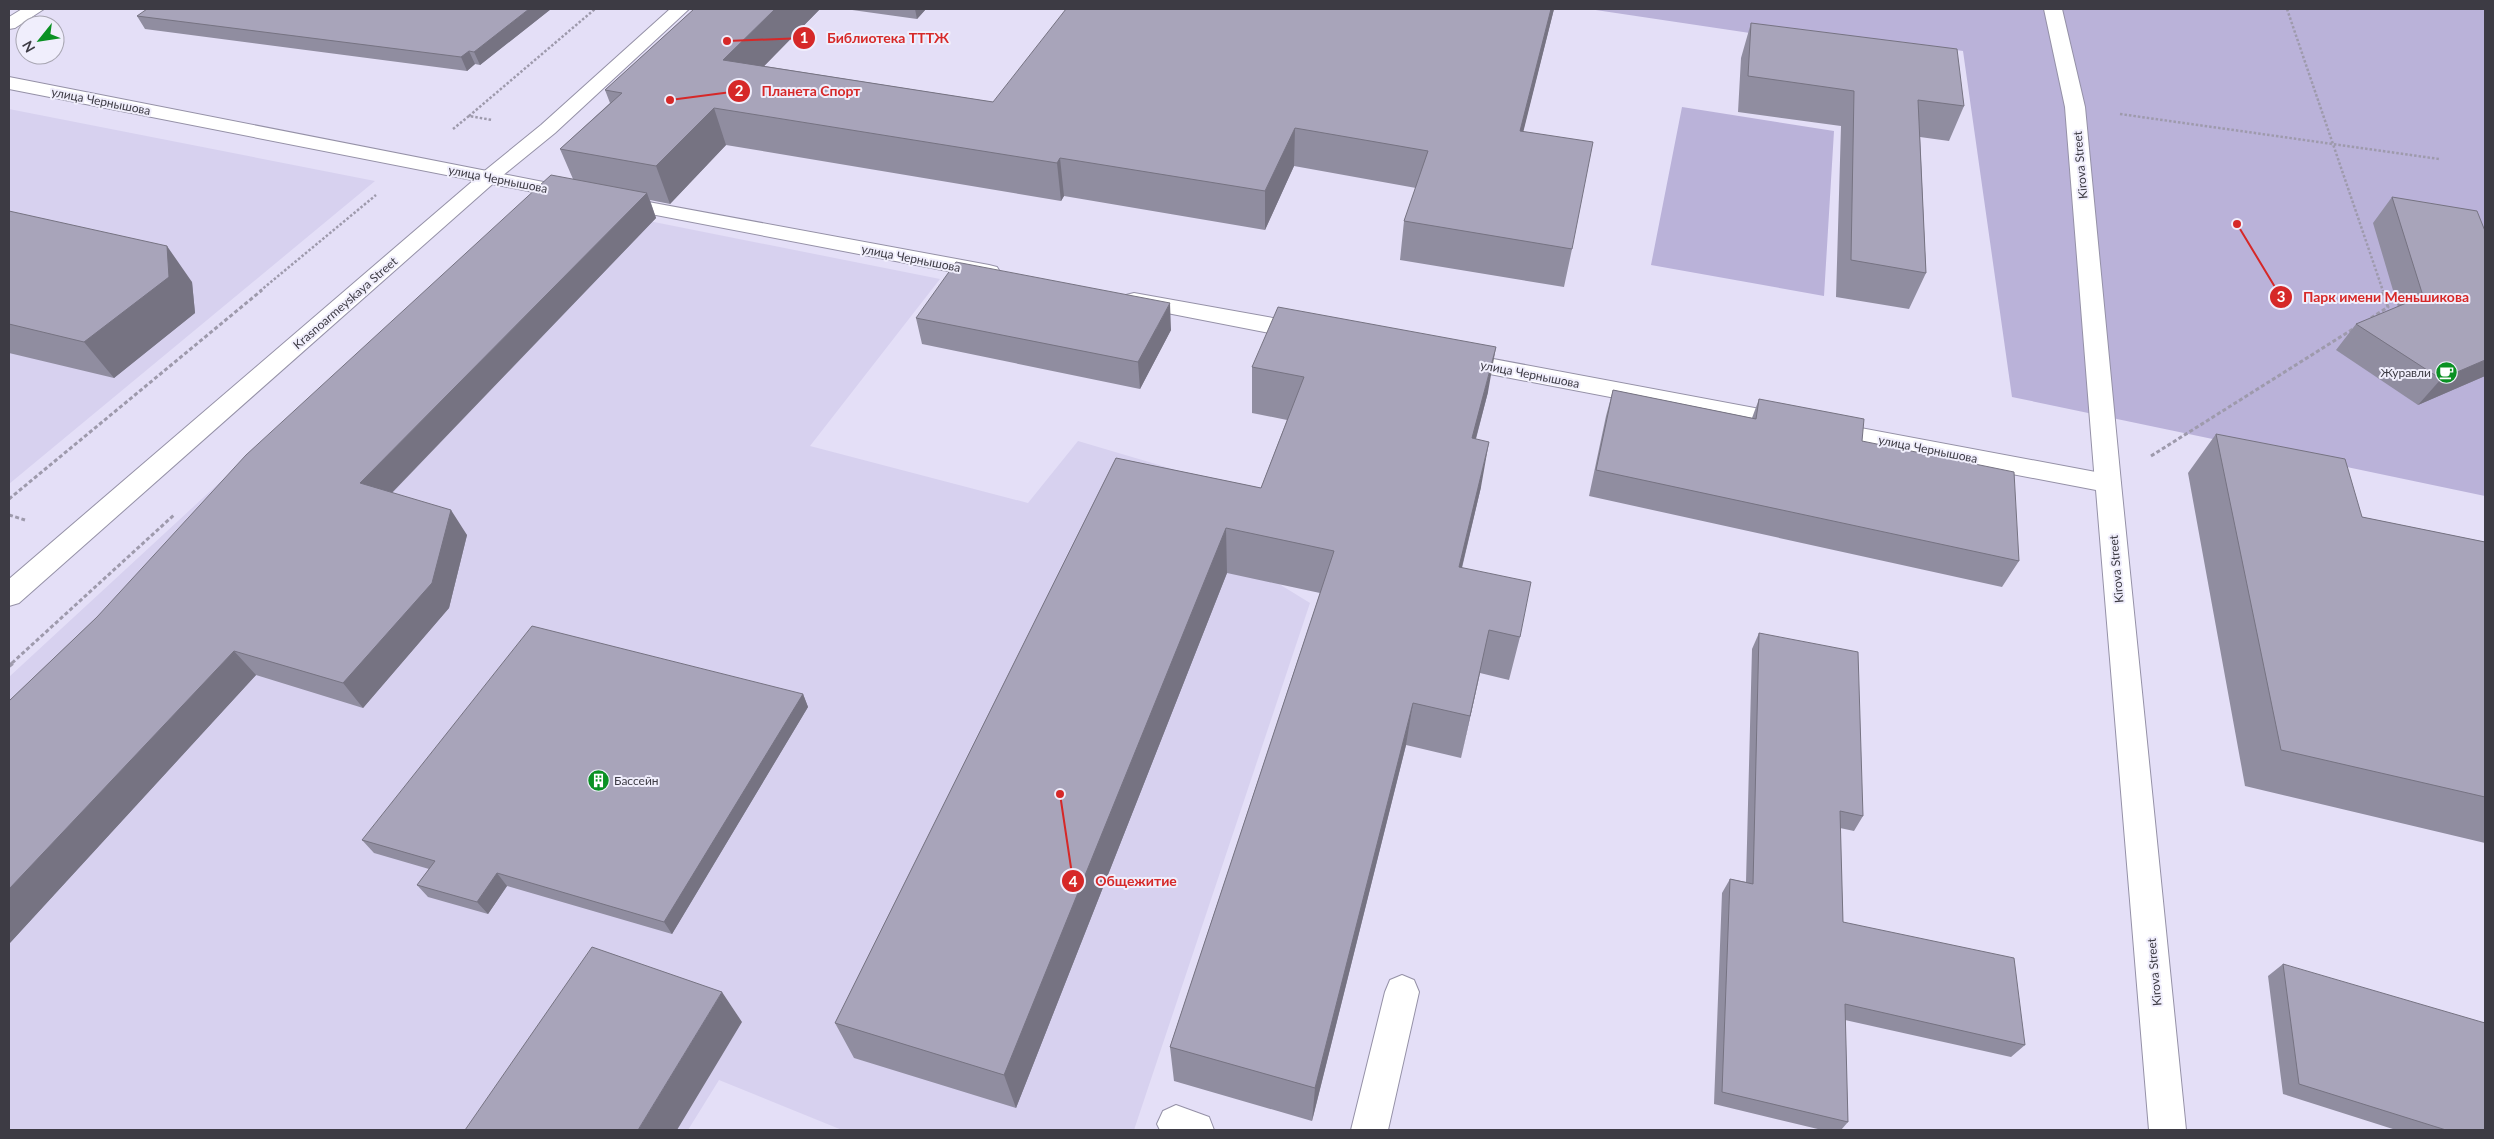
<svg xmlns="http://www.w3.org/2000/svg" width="2494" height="1139" viewBox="0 0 2494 1139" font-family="Lato,sans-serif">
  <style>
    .built { fill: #d7d1ef }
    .green { fill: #bab2d9 }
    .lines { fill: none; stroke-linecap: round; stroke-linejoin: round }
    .service-casing { stroke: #9591a7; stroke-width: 2 }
    .pedestrian-casing { stroke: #9591a7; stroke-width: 2 }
    .minor-casing { stroke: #9591a7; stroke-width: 2 }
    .tertiary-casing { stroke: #9591a7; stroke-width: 2 }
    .path-far2 { stroke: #9e9aac; stroke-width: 2.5; stroke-dasharray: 2.5 2; stroke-linecap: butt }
    .path-far1 { stroke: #9e9aac; stroke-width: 3; stroke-dasharray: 4 2.5; stroke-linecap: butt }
    .path { stroke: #9e9aac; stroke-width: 4; stroke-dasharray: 4.5 3; stroke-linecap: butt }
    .service { fill: #fff; fill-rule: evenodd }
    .pedestrian { fill: #fff; fill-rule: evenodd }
    .minor { fill: #fff; fill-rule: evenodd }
    .tertiary { fill: #fff; fill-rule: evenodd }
    .wall { fill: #908da0 }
    .shaded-wall { fill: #767382 }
    .building { fill: #a8a4ba; stroke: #767382 }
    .labels { text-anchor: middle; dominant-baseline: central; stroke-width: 4; stroke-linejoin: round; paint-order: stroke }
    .street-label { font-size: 12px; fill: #3d3b44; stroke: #f0eefc }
    .poi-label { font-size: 12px; fill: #3d3b44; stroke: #f0eefc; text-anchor: end }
    .leader { fill: none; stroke: #d62828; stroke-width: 2 }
    .callout-dot { fill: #d62828; stroke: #f0eefc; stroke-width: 2 }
    .mark-label { font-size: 15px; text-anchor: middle; font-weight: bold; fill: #fff }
    .callout-label { font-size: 14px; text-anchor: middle; font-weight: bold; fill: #d62828; stroke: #f0eefc; stroke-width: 4; stroke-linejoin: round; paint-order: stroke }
  </style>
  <rect width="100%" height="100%" fill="#e4dff7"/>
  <path class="built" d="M 9,109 L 375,181 L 9,484 Z
    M 529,197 L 940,279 L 810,446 L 1028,503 L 1078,441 L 1304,508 L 1271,579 L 1310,603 L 1134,1130 L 842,1130 L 719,1080 L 688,1130 L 9,1130 L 9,677 Z"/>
  <path class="green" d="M 1589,9 L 2485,9 L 2485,496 L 2012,397 L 1963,51 L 1899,42 L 1897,55 Z
    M 1682,107 L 1834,131 L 1824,296 L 1651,265 Z"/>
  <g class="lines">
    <defs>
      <path id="service" d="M 1402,975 L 1414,980 L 1419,992 L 1388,1130 L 1351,1130 L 1385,992 L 1390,980 Z
        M 1176,1105 L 1209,1117 L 1214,1130 L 1160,1130 L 1157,1124 L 1163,1111 Z"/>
      <path id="pedestrian" d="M 22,9 L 44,9 L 15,28 L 9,29 L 9,17 Z
        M 2044,9 L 2062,9 L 2085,107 L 2121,483 L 2117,490 L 2108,492 L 2099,490 L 2095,483 L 2065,107 Z"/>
      <path id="minor" d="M 9,77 L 574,188 L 581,190 L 585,194 L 581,198 L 574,200 L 9,89 Z
        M 616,196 L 989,265 L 997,267 L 1000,272 L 997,277 L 989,279 L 609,206 L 605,202 L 609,198 Z
        M 1134,293 L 1306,324 L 1314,327 L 1318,332 L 1314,337 L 1306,340 L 1126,305 L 1123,300 L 1126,295 Z
        M 1456,352 L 2117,476 L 2121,483 L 2186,1130 L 2149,1130 L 2096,490 L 1448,366 L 1444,360 L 1448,354 Z"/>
      <path id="tertiary" d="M 670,9 L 689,9 L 555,133 L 496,181 L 19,603 L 9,606 L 9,579 L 482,173 L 541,125 Z"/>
    </defs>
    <use href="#service" class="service-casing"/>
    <use href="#pedestrian" class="pedestrian-casing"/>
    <use href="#minor" class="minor-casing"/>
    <use href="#tertiary" class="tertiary-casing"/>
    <path class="path-far2" d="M 2287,9 L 2383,291
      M 2120,114 L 2439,159
      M 469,116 L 595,9
      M 453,129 L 469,116 L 492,120
      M 260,291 L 376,195"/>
    <path class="path-far1" d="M 2371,318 L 2388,307 L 2382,290
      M 2151,456 L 2353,329
      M 9,499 L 262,290
      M 9,515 L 25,520
      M 12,663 L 175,514"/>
    <path class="path" d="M 9,666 L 14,662"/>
    <use href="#service" class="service"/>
    <use href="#pedestrian" class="pedestrian"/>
    <use href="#minor" class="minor"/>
    <use href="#tertiary" class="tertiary"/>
  </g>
  <path class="wall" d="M 551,9 L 480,65 L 475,64 L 467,71 L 145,29 L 137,16 Z
    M 694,9 L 820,9 L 764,66 L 993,102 L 1554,9 L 1523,131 L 1572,249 L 1564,287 L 1400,260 L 1404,221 L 1416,188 L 1294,166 L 1265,230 L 1064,196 L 1061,201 L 726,145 L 670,204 L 650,200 L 656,218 L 392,493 L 467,535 L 449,608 L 363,708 L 256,675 L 9,944 L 9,701 L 97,617 L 573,179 L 560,149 L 610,103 L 605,90 Z
    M 845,9 L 926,9 L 917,19 Z
    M 1751,23 L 1964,106 L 1949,141 L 1920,137 L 1926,273 L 1909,309 L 1836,297 L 1841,126 L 1738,112 L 1741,58 Z
    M 2392,197 L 2485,376 L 2418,405 L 2336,350 L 2356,324 L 2398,307 L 2373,223 Z
    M 9,211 L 192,282 L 195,313 L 114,378 L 9,353 Z
    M 916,318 L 1171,330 L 1140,389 L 922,344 Z
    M 1252,367 L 1488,392 L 1476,439 L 1481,487 L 1462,568 L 1520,637 L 1509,680 L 1480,673 L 1461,758 L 1406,745 L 1312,1121 L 1174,1081 L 1170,1047 L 1320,593 L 1227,573 L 1016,1108 L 854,1058 L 835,1023 L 1116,458 L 1261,488 L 1287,420 L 1252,413 Z
    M 1613,390 L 1752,418 L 1759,399 L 1862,441 L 2019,561 L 2002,587 L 1589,496 L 1606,416 Z
    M 2216,434 L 2362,517 L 2485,542 L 2485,843 L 2245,786 L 2188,473 Z
    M 1759,633 L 1863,816 L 1854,831 L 1840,828 L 1843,922 L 2025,1045 L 2011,1057 L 1845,1020 L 1848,1122 L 1841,1130 L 1822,1130 L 1714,1104 L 1722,893 L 1730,879 L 1746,882 L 1752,649 Z
    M 803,694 L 808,707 L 672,934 L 507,886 L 488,914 L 428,897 L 417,885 L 429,869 L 374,853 L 362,840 Z
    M 2283,964 L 2485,1130 L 2396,1130 L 2283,1094 L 2268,976 Z"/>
  <path class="shaded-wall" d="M 529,9 L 551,9 L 480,65 L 474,52 Z
    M 775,9 L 820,9 L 734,97 L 723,60 Z
    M 915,9 L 926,9 L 917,19 Z
    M 1551,9 L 1554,9 L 1514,169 L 1520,131 Z
    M 469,51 L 475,64 L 467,71 L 461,57 Z
    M 714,108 L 726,145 L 670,204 L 656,166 Z
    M 1295,128 L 1294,166 L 1265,230 L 1265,191 Z
    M 1060,158 L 1064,196 L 1061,201 L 1057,163 Z
    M 647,193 L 656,218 L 377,508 L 360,483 Z
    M 167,246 L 192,282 L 195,313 L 114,378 L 84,342 Z
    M 1170,303 L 1171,330 L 1140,389 L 1138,362 Z
    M 1496,347 L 1488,392 L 1464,483 L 1472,438 Z
    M 2485,360 L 2485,376 L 2418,405 L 2441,379 Z
    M 1489,442 L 1481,487 L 1451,612 L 1459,567 Z
    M 451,510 L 467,535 L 449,608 L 363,708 L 343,683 Z
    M 1226,528 L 1227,573 L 1016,1108 L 1004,1075 Z
    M 234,651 L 256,675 L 9,944 L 9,889 Z
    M 1480,673 L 1461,758 L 1470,716 Z
    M 803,694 L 808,707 L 672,934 L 664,922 Z
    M 1413,703 L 1406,745 L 1312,1121 L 1315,1088 Z
    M 497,873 L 507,886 L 488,914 L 477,902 Z
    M 722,992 L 742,1022 L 677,1130 L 638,1130 Z"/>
  <path class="building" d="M 147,9 L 529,9 L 474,52 L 469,51 L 461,57 L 137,16 Z
    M 694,9 L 775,9 L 723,60 L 993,102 L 1066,9 L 1551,9 L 1520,131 L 1593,142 L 1572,249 L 1404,221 L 1428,151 L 1295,128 L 1265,191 L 1060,158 L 1057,163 L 714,108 L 656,166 L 560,149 L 622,93 L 605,90 Z
    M 1751,23 L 1957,49 L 1964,106 L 1918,100 L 1926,273 L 1851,260 L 1854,91 L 1748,76 Z
    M 551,175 L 647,193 L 360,483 L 451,510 L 432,583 L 343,683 L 234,651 L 9,889 L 9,701 L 97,617 L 246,455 Z
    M 2392,197 L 2477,211 L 2485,231 L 2485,360 L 2441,379 L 2356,324 L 2423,296 Z
    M 9,211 L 167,246 L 169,277 L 84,342 L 9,324 Z
    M 956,262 L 1170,303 L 1138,362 L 916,318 Z
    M 1278,307 L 1496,347 L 1472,438 L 1489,442 L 1459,567 L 1531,582 L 1520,637 L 1489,630 L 1470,716 L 1413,703 L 1315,1088 L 1170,1047 L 1334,551 L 1226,528 L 1004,1075 L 835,1023 L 1116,458 L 1261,488 L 1304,377 L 1252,367 Z
    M 1613,390 L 1756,419 L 1759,399 L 1864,419 L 1862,441 L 2014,472 L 2019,561 L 1596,470 Z
    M 2216,434 L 2345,459 L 2362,517 L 2485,542 L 2485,797 L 2281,750 Z
    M 532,626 L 803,694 L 664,922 L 497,873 L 477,902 L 417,885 L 435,861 L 362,840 Z
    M 1759,633 L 1858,652 L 1863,816 L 1840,811 L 1843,922 L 2014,958 L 2025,1045 L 1845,1004 L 1848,1122 L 1722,1092 L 1730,879 L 1753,884 Z
    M 592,947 L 722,992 L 638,1130 L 465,1130 Z
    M 2283,964 L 2485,1023 L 2485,1130 L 2446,1130 L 2299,1084 Z"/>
  <defs>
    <symbol id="cafe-disc" viewBox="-11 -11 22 22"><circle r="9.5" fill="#0a9123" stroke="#f0eefc"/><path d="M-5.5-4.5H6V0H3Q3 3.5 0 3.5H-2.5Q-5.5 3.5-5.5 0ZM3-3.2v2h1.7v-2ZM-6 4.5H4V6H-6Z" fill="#fff"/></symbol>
    <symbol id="building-disc" viewBox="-11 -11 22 22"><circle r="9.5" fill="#0a9123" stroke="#f0eefc"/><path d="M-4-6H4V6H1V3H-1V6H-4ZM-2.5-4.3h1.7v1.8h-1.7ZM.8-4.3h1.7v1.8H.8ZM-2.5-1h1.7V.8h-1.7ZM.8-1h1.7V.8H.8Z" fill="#fff"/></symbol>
  </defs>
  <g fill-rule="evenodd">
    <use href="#cafe-disc" x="2434" y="360" width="25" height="25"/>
    <use href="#building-disc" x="586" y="768" width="25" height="25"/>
  </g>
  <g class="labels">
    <g class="street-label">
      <text transform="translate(101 101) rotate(11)">улица Чернышова</text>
      <text transform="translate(2080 165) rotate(-95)">Kirova Street</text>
      <text transform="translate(498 179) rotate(11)">улица Чернышова</text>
      <text transform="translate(911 258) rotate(11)">улица Чернышова</text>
      <text transform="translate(345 303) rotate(-41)">Krasnoarmeyskaya Street</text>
      <text transform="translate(1530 374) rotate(11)">улица Чернышова</text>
      <text transform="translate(1928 449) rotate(11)">улица Чернышова</text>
      <text transform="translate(2116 569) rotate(-95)">Kirova Street</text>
      <text transform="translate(2154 972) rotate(-95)">Kirova Street</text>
    </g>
    <g class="poi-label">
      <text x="2431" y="372">Журавли</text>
      <text x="614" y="780" text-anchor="start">Бассейн</text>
    </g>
  </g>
  <path class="leader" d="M727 41L804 38M670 100L739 91M2237 224L2281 297M1060 794L1073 881"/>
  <g class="callout-dot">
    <circle cx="727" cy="41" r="5"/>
    <circle cx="670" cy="100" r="5"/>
    <circle cx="2237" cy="224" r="5"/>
    <circle cx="1060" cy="794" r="5"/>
    <circle cx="804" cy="38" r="12"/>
    <circle cx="739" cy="91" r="12"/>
    <circle cx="2281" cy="297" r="12"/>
    <circle cx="1073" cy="881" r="12"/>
  </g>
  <g class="mark-label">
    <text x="804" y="43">1</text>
    <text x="739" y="96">2</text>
    <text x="2281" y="302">3</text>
    <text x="1073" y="887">4</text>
  </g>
  <g class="callout-label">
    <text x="888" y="43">Библиотека ТТТЖ</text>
    <text x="811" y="96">Планета Спорт</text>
    <text x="2386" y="302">Парк имени Меньшикова</text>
    <text x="1136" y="886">Общежитие</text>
  </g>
  <rect width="2494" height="1139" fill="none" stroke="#3d3b44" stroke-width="20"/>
  <g transform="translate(40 40) rotate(240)"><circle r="24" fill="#f0eefc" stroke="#a8a6b2"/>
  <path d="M0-4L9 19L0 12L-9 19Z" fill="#0a9123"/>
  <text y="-8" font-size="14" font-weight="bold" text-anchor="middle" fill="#3d3b44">N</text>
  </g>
</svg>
